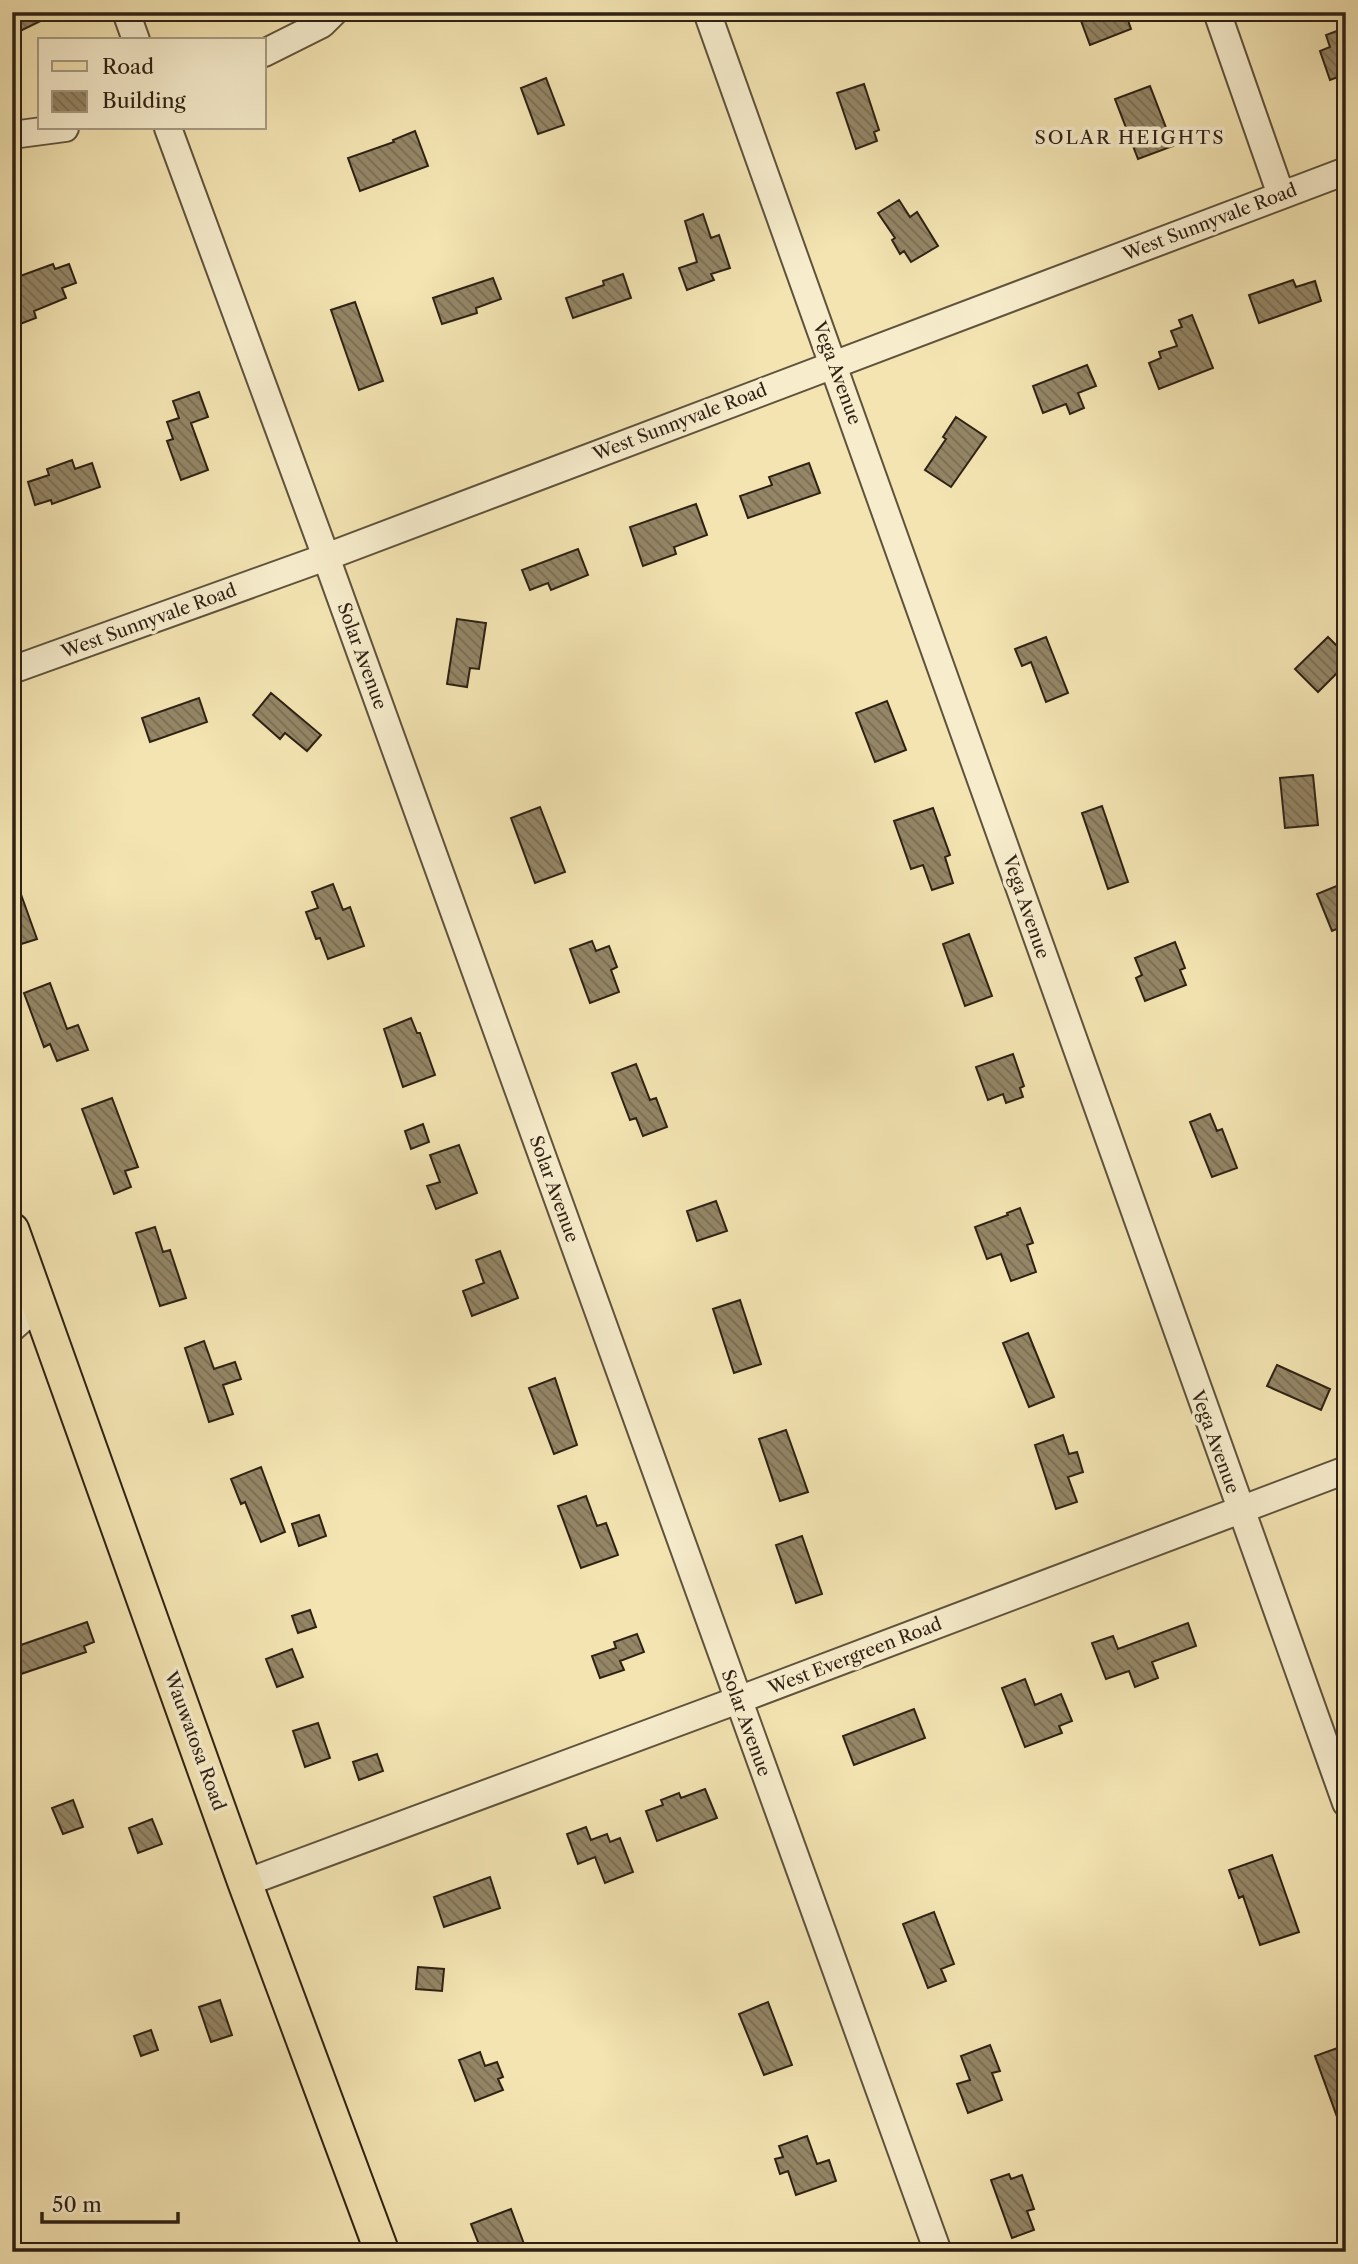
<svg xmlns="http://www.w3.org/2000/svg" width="1358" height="2264" viewBox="0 0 1358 2264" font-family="'Libre Caslon Text',serif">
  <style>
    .building { fill: url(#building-back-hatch); stroke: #2e2114; stroke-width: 2 }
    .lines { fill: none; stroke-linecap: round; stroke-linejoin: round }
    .minor-casing { stroke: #5f523c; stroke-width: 30 }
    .major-casing { stroke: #2e2114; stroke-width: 37 }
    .minor { stroke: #f7edcd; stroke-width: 26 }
    .major { stroke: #f3e4b2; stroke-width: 33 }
    .labels { text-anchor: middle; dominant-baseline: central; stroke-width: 7; stroke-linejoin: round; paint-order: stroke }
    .street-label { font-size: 18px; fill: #2e2114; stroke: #f7edcd }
    .neighbourhood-label { font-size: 19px; letter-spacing: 2px; fill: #2e2114; stroke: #f7edcd }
  </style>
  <defs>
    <pattern id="building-back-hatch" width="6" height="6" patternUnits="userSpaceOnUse" patternTransform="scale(1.75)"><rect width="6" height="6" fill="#948666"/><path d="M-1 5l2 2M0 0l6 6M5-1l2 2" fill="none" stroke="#796d53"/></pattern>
  </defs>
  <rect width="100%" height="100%" fill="#f3e4b2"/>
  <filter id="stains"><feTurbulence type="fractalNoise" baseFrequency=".00286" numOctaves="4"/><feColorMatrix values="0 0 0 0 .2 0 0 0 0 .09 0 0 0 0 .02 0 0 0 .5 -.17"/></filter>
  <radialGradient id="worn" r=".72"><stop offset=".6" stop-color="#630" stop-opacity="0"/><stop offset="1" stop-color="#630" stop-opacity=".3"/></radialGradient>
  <path class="building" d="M 12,12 L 59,12 L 12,35 Z
    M 1087,12 L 1125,12 L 1131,29 L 1090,45 L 1080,18 L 1088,15 Z
    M 1342,29 L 1346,40 L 1346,74 L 1330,80 L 1320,51 L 1330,47 L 1326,35 Z
    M 546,78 L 564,125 L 538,134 L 521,88 Z
    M 864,84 L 879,130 L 874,132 L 877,141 L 856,149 L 837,93 Z
    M 1150,86 L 1173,146 L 1138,159 L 1115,99 Z
    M 415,131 L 428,166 L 360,191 L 348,158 L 394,142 L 393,140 Z
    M 899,200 L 910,217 L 917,212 L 938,246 L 911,262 L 904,251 L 900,254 L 892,240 L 895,238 L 878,213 Z
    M 703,214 L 711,238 L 719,235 L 730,268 L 711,274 L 714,280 L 687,290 L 679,268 L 697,262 L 685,221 Z
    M 53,264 L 55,269 L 69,264 L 76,283 L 62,288 L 66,298 L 34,311 L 36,318 L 12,327 L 12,279 Z
    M 623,274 L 631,298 L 573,318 L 566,298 L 604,285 L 603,281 Z
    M 493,278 L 501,299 L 476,308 L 477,313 L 442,324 L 433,298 Z
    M 1293,280 L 1296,287 L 1315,281 L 1321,301 L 1259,323 L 1249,295 Z
    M 355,302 L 383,381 L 359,390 L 331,310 Z
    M 1192,315 L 1213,368 L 1159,389 L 1149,363 L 1161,358 L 1159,352 L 1177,346 L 1171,331 L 1182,327 L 1179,320 Z
    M 1087,365 L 1096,386 L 1078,393 L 1084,408 L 1070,414 L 1066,404 L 1043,413 L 1033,386 Z
    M 199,392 L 208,417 L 191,423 L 208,470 L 181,480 L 167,441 L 173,439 L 167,422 L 179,418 L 173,401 Z
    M 956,417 L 986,437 L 951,487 L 925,470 L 946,439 L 943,437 Z
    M 72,460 L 75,469 L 92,463 L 100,487 L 52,504 L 51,500 L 35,505 L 28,482 L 49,475 L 47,469 Z
    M 809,463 L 820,493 L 748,518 L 740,496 L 772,485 L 769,477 Z
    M 696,504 L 707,535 L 674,547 L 676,554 L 643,566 L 630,527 Z
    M 578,549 L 588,575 L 551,590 L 548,583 L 530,590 L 522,570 Z
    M 457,619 L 486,623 L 479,669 L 470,668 L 467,687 L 447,684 Z
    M 1046,637 L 1068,693 L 1046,702 L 1031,662 L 1022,666 L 1015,649 Z
    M 1328,637 L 1346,655 L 1346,664 L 1318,692 L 1295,669 Z
    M 271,693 L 321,735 L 307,751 L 285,733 L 280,739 L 253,715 Z
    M 199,698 L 207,722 L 150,742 L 142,718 Z
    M 887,701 L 906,750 L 875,762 L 856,713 Z
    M 1313,775 L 1318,825 L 1285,828 L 1280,778 Z
    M 1102,806 L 1128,882 L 1108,889 L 1082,813 Z
    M 540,807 L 565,872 L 535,883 L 511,818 Z
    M 933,808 L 950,855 L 945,857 L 953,883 L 932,890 L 923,865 L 911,869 L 894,821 Z
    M 14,875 L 37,939 L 12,947 L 12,876 Z
    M 333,884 L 343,910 L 350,907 L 364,946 L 328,959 L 320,938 L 316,939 L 306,912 L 318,908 L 312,892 Z
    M 1339,885 L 1346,900 L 1346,925 L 1332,931 L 1317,894 Z
    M 969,934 L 992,996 L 965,1006 L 943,944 Z
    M 592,941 L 596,951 L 609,946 L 617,967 L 611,970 L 619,992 L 590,1003 L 570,949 Z
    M 1175,942 L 1185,968 L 1180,970 L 1186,985 L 1145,1001 L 1136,978 L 1142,975 L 1135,958 Z
    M 50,983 L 67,1029 L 78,1025 L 88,1050 L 57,1061 L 50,1044 L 44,1047 L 24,993 Z
    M 411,1018 L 417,1033 L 420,1033 L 435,1075 L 403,1087 L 384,1029 Z
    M 1013,1054 L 1024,1086 L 1020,1088 L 1023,1097 L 1006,1103 L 1003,1094 L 988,1100 L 976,1067 Z
    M 636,1064 L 650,1100 L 656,1098 L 667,1127 L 643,1136 L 636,1118 L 630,1120 L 612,1073 Z
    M 112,1098 L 138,1167 L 125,1171 L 131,1187 L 114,1194 L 82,1109 Z
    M 1210,1114 L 1217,1131 L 1222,1129 L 1237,1168 L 1212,1177 L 1190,1122 Z
    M 423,1124 L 429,1142 L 411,1149 L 405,1131 Z
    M 459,1145 L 477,1193 L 436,1209 L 427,1186 L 440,1182 L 430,1155 Z
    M 716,1201 L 727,1231 L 697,1241 L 687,1211 Z
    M 1020,1208 L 1033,1243 L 1027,1245 L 1036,1272 L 1011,1281 L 1001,1254 L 987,1259 L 975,1227 L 1008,1215 L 1007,1213 Z
    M 155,1227 L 163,1252 L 170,1250 L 186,1298 L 160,1306 L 136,1233 Z
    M 500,1251 L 518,1298 L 472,1316 L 463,1291 L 484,1283 L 476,1260 Z
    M 740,1300 L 761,1364 L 734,1373 L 713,1309 Z
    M 1028,1333 L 1054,1397 L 1029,1407 L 1003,1343 Z
    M 204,1341 L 214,1369 L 235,1362 L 241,1379 L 223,1385 L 233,1414 L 209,1422 L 185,1348 Z
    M 1277,1365 L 1330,1389 L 1321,1410 L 1267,1386 Z
    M 555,1378 L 577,1445 L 554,1454 L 529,1388 Z
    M 786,1430 L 808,1492 L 780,1501 L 759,1439 Z
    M 1063,1435 L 1069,1454 L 1077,1452 L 1083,1472 L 1068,1477 L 1077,1502 L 1056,1509 L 1035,1445 Z
    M 261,1467 L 285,1532 L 261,1542 L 245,1502 L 241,1504 L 231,1479 Z
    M 586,1496 L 597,1526 L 606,1523 L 618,1555 L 581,1568 L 558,1506 Z
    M 319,1515 L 326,1536 L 299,1546 L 292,1524 Z
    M 802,1536 L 822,1594 L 796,1603 L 776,1545 Z
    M 310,1610 L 316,1627 L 298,1633 L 292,1616 Z
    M 87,1622 L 94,1642 L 84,1646 L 86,1652 L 12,1677 L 12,1653 L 19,1651 L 18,1646 Z
    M 1188,1623 L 1196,1646 L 1152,1662 L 1158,1678 L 1135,1687 L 1129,1671 L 1106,1679 L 1092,1643 L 1113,1636 L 1118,1649 Z
    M 637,1634 L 644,1652 L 620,1661 L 624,1670 L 600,1678 L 592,1656 L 616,1648 L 614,1642 Z
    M 292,1649 L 303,1677 L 277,1687 L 266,1659 Z
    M 1025,1679 L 1035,1705 L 1061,1694 L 1072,1721 L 1059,1726 L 1062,1733 L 1025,1747 L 1002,1688 Z
    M 914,1709 L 925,1738 L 854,1765 L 843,1736 Z
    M 318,1723 L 330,1758 L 305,1767 L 293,1731 Z
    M 377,1754 L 383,1771 L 359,1780 L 353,1762 Z
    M 705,1789 L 717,1818 L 657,1841 L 646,1811 L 663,1805 L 661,1800 L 679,1793 L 681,1798 Z
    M 73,1800 L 83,1827 L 63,1834 L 52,1808 Z
    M 152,1819 L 162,1844 L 138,1853 L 129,1828 Z
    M 586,1827 L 591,1840 L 607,1834 L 610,1842 L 620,1838 L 633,1872 L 605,1883 L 595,1857 L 578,1864 L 567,1834 Z
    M 1272,1855 L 1299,1932 L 1260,1945 L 1243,1896 L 1239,1898 L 1229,1870 Z
    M 490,1877 L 500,1908 L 444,1927 L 434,1897 Z
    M 934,1912 L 954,1964 L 941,1969 L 946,1981 L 928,1988 L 903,1924 Z
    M 418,1967 L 444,1969 L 442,1991 L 416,1989 Z
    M 220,2000 L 232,2035 L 211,2042 L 199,2007 Z
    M 768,2002 L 792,2065 L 764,2075 L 739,2014 Z
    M 151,2030 L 158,2050 L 141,2056 L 134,2036 Z
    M 990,2045 L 1000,2071 L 992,2073 L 1002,2100 L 968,2113 L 957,2084 L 970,2080 L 961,2056 Z
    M 1346,2045 L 1346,2135 L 1344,2136 L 1315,2056 Z
    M 480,2052 L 485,2066 L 497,2062 L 503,2077 L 498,2079 L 503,2090 L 475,2101 L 459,2060 Z
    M 807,2136 L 817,2164 L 829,2160 L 836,2181 L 796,2195 L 788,2171 L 780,2174 L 775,2159 L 783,2157 L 779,2146 Z
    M 1009,2174 L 1011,2179 L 1022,2175 L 1034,2209 L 1027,2211 L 1034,2230 L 1012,2238 L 991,2180 Z
    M 511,2209 L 527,2252 L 482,2252 L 471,2224 Z"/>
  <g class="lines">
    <defs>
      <path id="minor" d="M 126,12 L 136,40
        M 707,12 C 922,608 1129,1207 1346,1803
        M 1217,12 L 1281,195
        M 264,53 L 322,24 L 334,12
        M 168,128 L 326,557 L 938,2252
        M 12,135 L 65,128
        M 12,670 L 326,557 L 1346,171
        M 12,1328 L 39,1304
        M 245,1883 L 738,1700 L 1346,1470"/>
      <path id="major" d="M 12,1230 L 245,1883 L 382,2252"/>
    </defs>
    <use href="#minor" class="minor-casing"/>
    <use href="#major" class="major-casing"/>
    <use href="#minor" class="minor"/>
    <use href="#major" class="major"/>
  </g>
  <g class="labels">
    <g class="street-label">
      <text transform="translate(1210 222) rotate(-21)">West Sunnyvale Road</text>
      <text transform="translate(837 373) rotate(70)">Vega Avenue</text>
      <text transform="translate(680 422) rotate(-21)">West Sunnyvale Road</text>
      <text transform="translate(149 621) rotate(-20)">West Sunnyvale Road</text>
      <text transform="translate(362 656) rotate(70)">Solar Avenue</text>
      <text transform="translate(1026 907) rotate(71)">Vega Avenue</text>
      <text transform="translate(554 1189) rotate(70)">Solar Avenue</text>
      <text transform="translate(1215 1442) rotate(70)">Vega Avenue</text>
      <text transform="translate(855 1656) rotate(-21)">West Evergreen Road</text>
      <text transform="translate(746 1723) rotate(70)">Solar Avenue</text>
      <text transform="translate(195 1741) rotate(70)">Wauwatosa Road</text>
    </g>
    <g class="neighbourhood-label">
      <text x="1130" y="137">SOLAR HEIGHTS</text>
    </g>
  </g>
  <rect width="1358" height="2264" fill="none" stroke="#f3e4b2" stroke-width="42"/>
  <rect x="14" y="14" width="1330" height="2236" fill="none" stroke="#2e2114" stroke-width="3.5"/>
  <rect x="21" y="21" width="1316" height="2222" fill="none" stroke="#2e2114" stroke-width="2"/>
  <rect x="38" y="38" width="228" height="91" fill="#f7edcd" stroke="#a79b83" stroke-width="2"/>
  <rect x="52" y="61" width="35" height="10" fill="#f3e4b2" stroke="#a79b83" stroke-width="2"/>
  <text x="102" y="74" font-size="21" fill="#2e2114">Road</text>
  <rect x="52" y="91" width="35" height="21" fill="url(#building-back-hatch)" stroke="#a79b83" stroke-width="2"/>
  <text x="102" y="108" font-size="21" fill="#2e2114">Building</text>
  <path d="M42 2212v10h136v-10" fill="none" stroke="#2e2114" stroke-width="3.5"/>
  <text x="52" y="2212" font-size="21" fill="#2e2114" stroke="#f7edcd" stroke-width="5" paint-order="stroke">50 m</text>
  <rect width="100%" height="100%" filter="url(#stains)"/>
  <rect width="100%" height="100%" fill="url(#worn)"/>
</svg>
